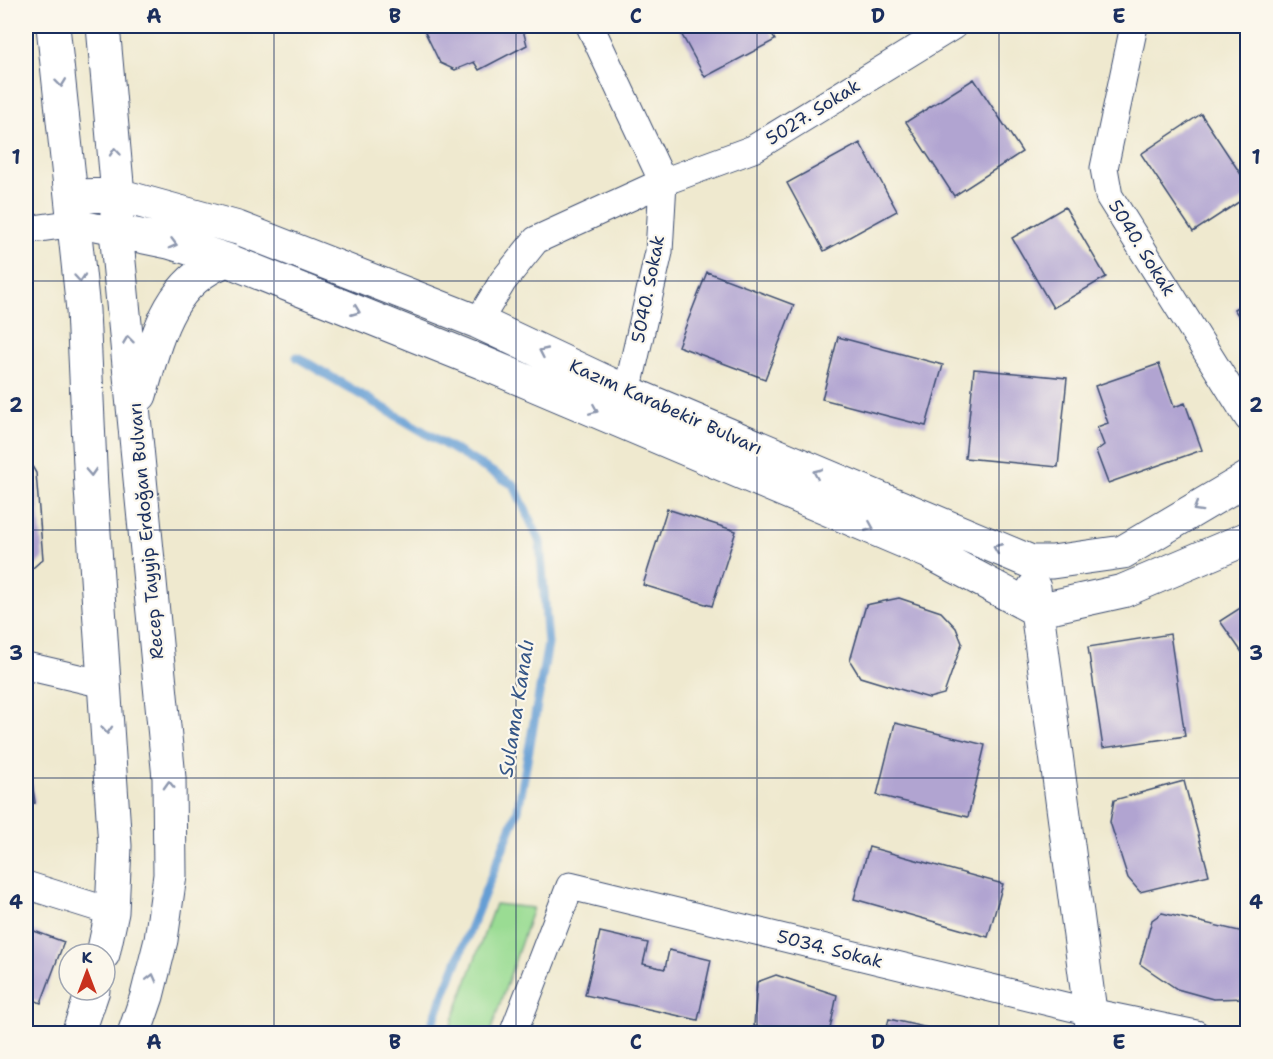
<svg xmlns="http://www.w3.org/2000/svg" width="1273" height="1059" viewBox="0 0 1273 1059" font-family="'Shantell Sans',sans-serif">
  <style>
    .green { fill: #9adc93; stroke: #5a8678; stroke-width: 1.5 }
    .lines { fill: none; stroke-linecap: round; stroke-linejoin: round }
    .stream { stroke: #659ed4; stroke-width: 9 }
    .building { fill: #b1a4d1 }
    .street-casing { stroke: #3b4b6f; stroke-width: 29 }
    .secondary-casing { stroke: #3b4b6f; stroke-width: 35 }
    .street { stroke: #fff; stroke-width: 27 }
    .secondary { stroke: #fff; stroke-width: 33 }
    .oneway { stroke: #8d97ae }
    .grid { fill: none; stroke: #1b2f5e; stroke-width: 1.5; stroke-opacity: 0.55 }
    .labels { text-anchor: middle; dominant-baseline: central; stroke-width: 4.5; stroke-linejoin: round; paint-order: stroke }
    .street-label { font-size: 18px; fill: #1b2f5e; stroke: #fbf7ec }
    .water-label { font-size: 20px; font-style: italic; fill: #355687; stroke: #fbf7ec }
    .neatline { fill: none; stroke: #1b2f5e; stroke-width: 2 }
    .grid-label { font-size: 20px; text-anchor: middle; font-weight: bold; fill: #1b2f5e }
  </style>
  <rect width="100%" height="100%" fill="#fbf7ec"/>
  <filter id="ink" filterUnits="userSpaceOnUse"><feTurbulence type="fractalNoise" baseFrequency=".0167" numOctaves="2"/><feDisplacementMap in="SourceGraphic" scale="12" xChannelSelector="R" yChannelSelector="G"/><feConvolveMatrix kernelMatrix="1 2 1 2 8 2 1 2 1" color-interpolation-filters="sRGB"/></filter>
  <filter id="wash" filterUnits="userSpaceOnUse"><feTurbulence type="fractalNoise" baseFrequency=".008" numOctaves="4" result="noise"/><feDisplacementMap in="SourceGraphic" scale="24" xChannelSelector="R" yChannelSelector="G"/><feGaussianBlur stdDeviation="1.35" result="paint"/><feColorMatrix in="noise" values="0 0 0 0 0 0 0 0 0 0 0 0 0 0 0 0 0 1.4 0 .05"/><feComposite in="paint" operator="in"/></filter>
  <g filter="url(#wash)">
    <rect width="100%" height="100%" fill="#efe9cf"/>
    <path class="green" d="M 495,904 L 533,908 L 490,1033 L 448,1033 Z"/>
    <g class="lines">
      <path class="stream" d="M 297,357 L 514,485 L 540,542 L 548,644 L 518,810 L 428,1034"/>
    </g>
    <g id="blocks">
      <path class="building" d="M 422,26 L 522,26 L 527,45 L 479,70 L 474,62 L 455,70 L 440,63 Z
        M 677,26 L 767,26 L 775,40 L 705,77 Z
        M 974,79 L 1022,152 L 954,196 L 906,122 Z
        M 1201,114 L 1248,185 L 1248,196 L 1193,232 L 1141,154 Z
        M 860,143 L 897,211 L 824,251 L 787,183 Z
        M 1065,207 L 1106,277 L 1053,308 L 1012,238 Z
        M 707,272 L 794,305 L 765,379 L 678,346 Z
        M 1248,300 L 1248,330 L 1234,309 Z
        M 838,337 L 943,365 L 926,426 L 822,399 Z
        M 1159,364 L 1174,407 L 1185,403 L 1202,450 L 1108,483 L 1096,451 L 1104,445 L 1097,427 L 1108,423 L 1095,386 Z
        M 974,369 L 1067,378 L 1058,467 L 965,458 Z
        M 26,456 L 36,473 L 43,559 L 26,574 Z
        M 667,509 L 736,531 L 712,606 L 643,585 Z
        M 899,598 L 941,612 L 956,628 L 962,643 L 944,694 L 929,698 L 860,677 L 850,661 L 866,605 Z
        M 1248,603 L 1248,661 L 1220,621 Z
        M 1170,634 L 1185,736 L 1103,748 L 1088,647 Z
        M 895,723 L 985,745 L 968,817 L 877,795 Z
        M 27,746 L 35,803 L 26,804 L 26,747 Z
        M 1184,781 L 1209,875 L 1140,892 L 1128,878 L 1110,822 L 1114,800 Z
        M 869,847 L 1003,884 L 988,937 L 854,899 Z
        M 1162,913 L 1248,933 L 1248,998 L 1213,999 L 1177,989 L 1140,964 L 1152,920 Z
        M 26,928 L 64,942 L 41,1003 L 26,997 Z
        M 600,932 L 648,943 L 643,964 L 665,969 L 669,950 L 711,960 L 698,1020 L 585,995 Z
        M 776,975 L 837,995 L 829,1034 L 783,1034 L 754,1026 L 757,982 Z
        M 889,1019 L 950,1033 L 950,1034 L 885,1034 Z"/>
    </g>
  </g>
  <g filter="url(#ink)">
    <use href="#blocks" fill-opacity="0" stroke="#3b4b6f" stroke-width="1.5"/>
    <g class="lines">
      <defs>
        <path id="street" d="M 590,26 L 663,182 L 659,252 L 627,392 L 627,410
          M 1134,26 L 1104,168 L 1109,196 L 1248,418
          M 26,230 L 76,223 L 116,231
          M 478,322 L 503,281 L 536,240 L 663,182 L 753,149 L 953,26
          M 26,666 L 104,684
          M 26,885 L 112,912
          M 513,1034 L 570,886 L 1090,1012 L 1196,1034"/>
        <path id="secondary" d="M 53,26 L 83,310 L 91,488 L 115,846 L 112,912 L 103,954
          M 103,26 L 118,195 L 116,231 L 169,778 L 170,875 L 161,940 L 147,996 L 134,1034
          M 73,196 L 118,195 L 238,228 L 478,322 L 627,392 L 1031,562 L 1052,562 L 1123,552 L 1248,478
          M 116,231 L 169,242 L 227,260 L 481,362 L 929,552 L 1037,610 L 1123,591 L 1248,538
          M 140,395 C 156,341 167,281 227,260
          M 1034,588 L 1093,1034
          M 78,1034 L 93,990"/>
      </defs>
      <use href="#street" class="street-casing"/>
      <use href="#secondary" class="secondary-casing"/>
      <use href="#street" class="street"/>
      <use href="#secondary" class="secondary"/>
    </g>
    <defs><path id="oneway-chevron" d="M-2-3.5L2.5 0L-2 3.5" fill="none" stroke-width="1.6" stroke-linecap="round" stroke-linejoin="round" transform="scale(1.5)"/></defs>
    <g class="oneway">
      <use href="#oneway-chevron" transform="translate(61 83) rotate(83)"/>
      <use href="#oneway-chevron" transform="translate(115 152) rotate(-95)"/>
      <use href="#oneway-chevron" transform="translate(173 244) rotate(15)"/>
      <use href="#oneway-chevron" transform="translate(80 278) rotate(85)"/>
      <use href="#oneway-chevron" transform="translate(356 311) rotate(22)"/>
      <use href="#oneway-chevron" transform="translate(128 340) rotate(-97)"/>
      <use href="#oneway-chevron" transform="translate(543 352) rotate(-155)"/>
      <use href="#oneway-chevron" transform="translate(594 410) rotate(23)"/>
      <use href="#oneway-chevron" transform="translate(91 472) rotate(87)"/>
      <use href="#oneway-chevron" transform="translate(817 473) rotate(-157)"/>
      <use href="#oneway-chevron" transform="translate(1197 508) rotate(149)"/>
      <use href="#oneway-chevron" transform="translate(870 527) rotate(23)"/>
      <use href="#oneway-chevron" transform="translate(997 548) rotate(-158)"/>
      <use href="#oneway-chevron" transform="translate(107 730) rotate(86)"/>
      <use href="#oneway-chevron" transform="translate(169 785) rotate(-92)"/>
      <use href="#oneway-chevron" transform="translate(152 978) rotate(-76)"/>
    </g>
  </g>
  <path class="grid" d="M 274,26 L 274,1034M 516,26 L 516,1034M 757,26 L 757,1034M 999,26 L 999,1034M 26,281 L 1248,281M 26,530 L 1248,530M 26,778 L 1248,778"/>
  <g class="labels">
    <g class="street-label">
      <text transform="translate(813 112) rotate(-32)">5027. Sokak</text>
      <text transform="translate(1142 248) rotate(58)">5040. Sokak</text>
      <text transform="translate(648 289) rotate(-79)">5040. Sokak</text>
      <text transform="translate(666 407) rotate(24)">Kazım Karabekir Bulvarı</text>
      <text transform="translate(146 531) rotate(-95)">Recep Tayyip Erdoğan Bulvarı</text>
      <text transform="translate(830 949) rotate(14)">5034. Sokak</text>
    </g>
    <g class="water-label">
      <text transform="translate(516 708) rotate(-81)">Sulama Kanalı</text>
    </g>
  </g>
  <rect width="1273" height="1059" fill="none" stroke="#fbf7ec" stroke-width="66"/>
  <g transform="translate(87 972)"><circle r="28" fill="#fbf7ec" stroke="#a1a7b3" stroke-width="1.5"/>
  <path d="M0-4.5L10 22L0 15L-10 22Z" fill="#c8321e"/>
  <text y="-9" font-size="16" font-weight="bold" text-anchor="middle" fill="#1b2f5e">K</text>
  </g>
  <rect x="33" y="33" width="1207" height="993" class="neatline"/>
  <g class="grid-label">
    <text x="154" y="23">A</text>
    <text x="395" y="23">B</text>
    <text x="636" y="23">C</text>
    <text x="878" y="23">D</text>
    <text x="1119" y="23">E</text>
    <text x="16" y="164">1</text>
    <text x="1256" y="164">1</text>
    <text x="16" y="412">2</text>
    <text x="1256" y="412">2</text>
    <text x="16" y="660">3</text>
    <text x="1256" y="660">3</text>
    <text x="16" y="909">4</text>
    <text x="1256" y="909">4</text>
    <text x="154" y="1049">A</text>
    <text x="395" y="1049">B</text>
    <text x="636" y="1049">C</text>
    <text x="878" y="1049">D</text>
    <text x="1119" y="1049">E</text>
  </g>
</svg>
